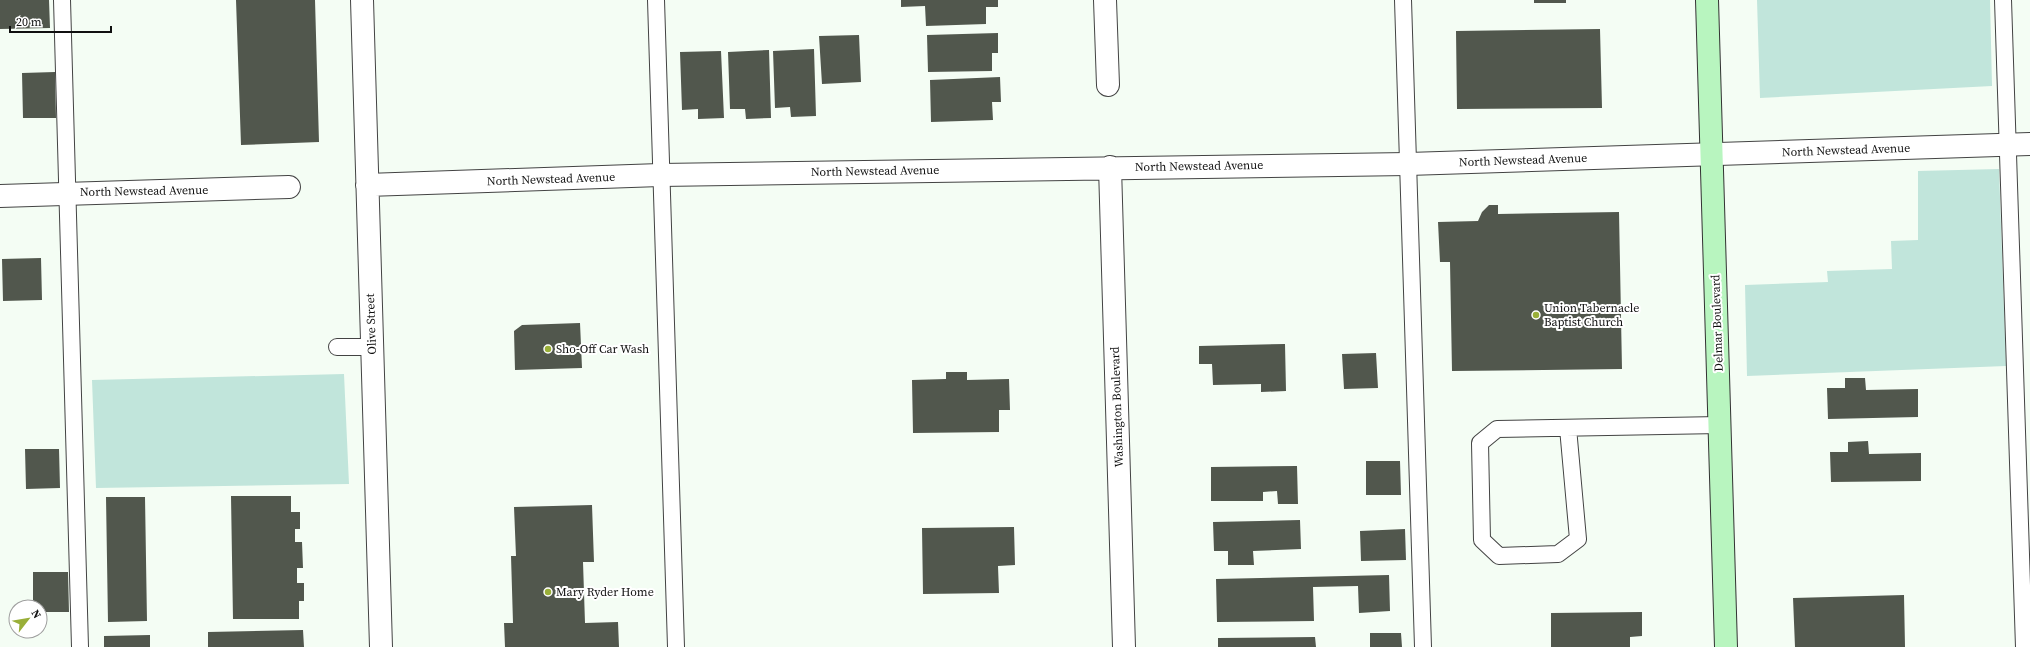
<svg xmlns="http://www.w3.org/2000/svg" width="2030" height="647" viewBox="0 0 2030 647" font-family="'Source Serif 4',serif">
  <style>
    .grass { fill: #c1e5db }
    .building { fill: #51574d }
    .lines { fill: none; stroke-linecap: round; stroke-linejoin: round }
    .service-casing { stroke: #434343; stroke-width: 18 }
    .minor-casing { stroke: #434343; stroke-width: 24 }
    .secondary-casing { stroke: #323232; stroke-width: 24 }
    .service { stroke: #fff; stroke-width: 16 }
    .minor { stroke: #fff; stroke-width: 22 }
    .secondary { stroke: #b8f5bf; stroke-width: 22 }
    .poi-dot { fill: #99af39; stroke: #fff; stroke-width: 1.5 }
    .labels { text-anchor: middle; dominant-baseline: central; stroke-width: 4; stroke-linejoin: round; paint-order: stroke }
    .street-label { font-size: 12px; fill: #101010; stroke: #fff }
    .poi-label { font-size: 12px; fill: #101010; stroke: #fff; text-anchor: start }
  </style>
  <rect width="100%" height="100%" fill="#f4fdf4"/>
  <path class="grass" d="M 1757,0 L 1990,0 L 1992,86 L 1760,98 Z
    M 1999,169 L 2006,366 L 1747,376 L 1745,285 L 1828,282 L 1827,271 L 1892,269 L 1891,241 L 1918,240 L 1918,171 Z
    M 344,374 L 349,484 L 96,488 L 92,380 Z"/>
  <path class="building" d="M 0,0 L 49,0 L 50,28 L 0,29 Z
    M 236,0 L 315,0 L 319,142 L 241,145 Z
    M 901,0 L 998,0 L 998,7 L 986,7 L 986,24 L 926,26 L 925,6 L 901,7 Z
    M 1534,0 L 1566,0 L 1566,3 L 1534,3 Z
    M 1600,29 L 1602,108 L 1457,109 L 1456,31 Z
    M 998,33 L 998,53 L 992,53 L 992,71 L 928,72 L 927,35 Z
    M 859,35 L 861,82 L 822,84 L 819,36 Z
    M 814,49 L 816,116 L 791,117 L 790,107 L 775,108 L 773,51 Z
    M 769,50 L 771,118 L 746,119 L 745,109 L 730,109 L 728,52 Z
    M 721,51 L 724,118 L 698,119 L 698,109 L 682,110 L 680,52 Z
    M 55,72 L 56,118 L 23,118 L 22,73 Z
    M 1000,77 L 1001,102 L 992,102 L 993,120 L 931,122 L 930,80 Z
    M 1489,205 L 1498,205 L 1498,214 L 1619,212 L 1622,369 L 1452,371 L 1450,262 L 1440,262 L 1438,222 L 1478,221 L 1482,212 Z
    M 41,258 L 42,300 L 3,301 L 2,259 Z
    M 580,323 L 582,368 L 515,370 L 514,331 L 522,325 Z
    M 1285,344 L 1286,391 L 1261,392 L 1261,384 L 1213,385 L 1212,364 L 1199,364 L 1199,346 Z
    M 1376,353 L 1378,388 L 1344,389 L 1342,354 Z
    M 946,372 L 967,372 L 967,380 L 1009,379 L 1010,410 L 999,410 L 999,432 L 913,433 L 912,380 L 946,379 Z
    M 1845,378 L 1865,378 L 1866,390 L 1918,389 L 1918,417 L 1828,419 L 1827,388 L 1845,388 Z
    M 1868,441 L 1869,454 L 1921,453 L 1921,481 L 1831,482 L 1830,452 L 1848,452 L 1848,442 Z
    M 25,449 L 59,449 L 60,488 L 26,489 Z
    M 1366,461 L 1400,461 L 1401,495 L 1366,495 Z
    M 1297,466 L 1298,504 L 1278,504 L 1277,491 L 1263,492 L 1263,501 L 1211,501 L 1211,467 Z
    M 231,496 L 291,496 L 291,512 L 300,512 L 300,529 L 295,529 L 295,542 L 302,542 L 303,568 L 297,568 L 297,583 L 304,583 L 304,601 L 299,601 L 299,619 L 233,619 Z
    M 106,497 L 145,497 L 147,621 L 108,622 Z
    M 592,505 L 594,562 L 583,562 L 585,623 L 618,622 L 619,647 L 505,647 L 504,623 L 513,623 L 511,556 L 516,556 L 514,507 Z
    M 1300,520 L 1301,549 L 1253,551 L 1254,565 L 1228,565 L 1228,551 L 1214,551 L 1213,522 Z
    M 1014,527 L 1015,565 L 998,566 L 999,593 L 923,594 L 922,528 Z
    M 1405,529 L 1406,560 L 1361,561 L 1360,531 Z
    M 33,572 L 68,572 L 69,612 L 40,612 L 40,607 L 33,607 Z
    M 1389,575 L 1390,611 L 1359,613 L 1358,586 L 1313,587 L 1314,621 L 1217,622 L 1216,579 Z
    M 1904,595 L 1905,647 L 1795,647 L 1793,598 Z
    M 1642,612 L 1642,636 L 1630,637 L 1630,647 L 1551,647 L 1551,613 Z
    M 303,630 L 304,647 L 208,647 L 208,632 Z
    M 1370,633 L 1401,633 L 1402,647 L 1370,647 Z
    M 150,635 L 150,647 L 104,647 L 104,636 Z
    M 1315,637 L 1316,647 L 1218,647 L 1218,638 Z"/>
  <g class="lines">
    <defs>
      <path id="service" d="M 62,0 L 80,647
        M 656,0 L 676,647
        M 1403,0 L 1423,647
        M 2003,0 L 2024,647
        M 337,347 L 372,347
        M 1568,428 L 1578,539 L 1558,554 L 1499,556 L 1482,540 L 1480,443 L 1497,429 L 1720,425"/>
      <path id="minor" d="M 362,0 L 381,647
        M 1105,0 L 1108,85
        M 1110,167 L 1124,647
        M 367,185 L 660,175 L 1408,164 L 2030,144
        M 0,196 L 289,187"/>
      <path id="secondary" d="M 1707,0 L 1726,647"/>
    </defs>
    <use href="#service" class="service-casing"/>
    <use href="#minor" class="minor-casing"/>
    <use href="#secondary" class="secondary-casing"/>
    <use href="#service" class="service"/>
    <use href="#minor" class="minor"/>
    <use href="#secondary" class="secondary"/>
  </g>
  <g class="poi-dot">
    <circle cx="1536" cy="315" r="4"/>
    <circle cx="548" cy="349" r="4"/>
    <circle cx="548" cy="592" r="4"/>
  </g>
  <g class="labels">
    <g class="street-label">
      <text transform="translate(1846 150) rotate(-2)">North Newstead Avenue</text>
      <text transform="translate(1523 160) rotate(-2)">North Newstead Avenue</text>
      <text transform="translate(1199 166) rotate(-1)">North Newstead Avenue</text>
      <text transform="translate(875 171) rotate(-1)">North Newstead Avenue</text>
      <text transform="translate(551 179) rotate(-2)">North Newstead Avenue</text>
      <text transform="translate(144 191) rotate(-1)">North Newstead Avenue</text>
      <text transform="translate(1717 323) rotate(-92)">Delmar Boulevard</text>
      <text transform="translate(371 324) rotate(-92)">Olive Street</text>
      <text transform="translate(1117 407) rotate(-92)">Washington Boulevard</text>
    </g>
    <g class="poi-label">
      <text x="1544" y="308">Union Tabernacle<tspan x="1544" dy="14">Baptist Church</tspan></text>
      <text x="556" y="349">Sho-Off Car Wash</text>
      <text x="556" y="592">Mary Ryder Home</text>
    </g>
  </g>
  <g transform="translate(28 619) rotate(59)"><circle r="19" fill="#ffffff" stroke="#9f9f9f"/>
  <path d="M0-3L7 15L0 10L-7 15Z" fill="#99af39"/>
  <text y="-6" font-size="11" font-weight="bold" text-anchor="middle" fill="#101010">N</text>
  </g>
  <path d="M10 26v6h101v-6" fill="none" stroke="#101010" stroke-width="2"/>
  <text x="16" y="26" font-size="12" fill="#101010" stroke="#ffffff" stroke-width="3" paint-order="stroke">20 m</text>
</svg>
